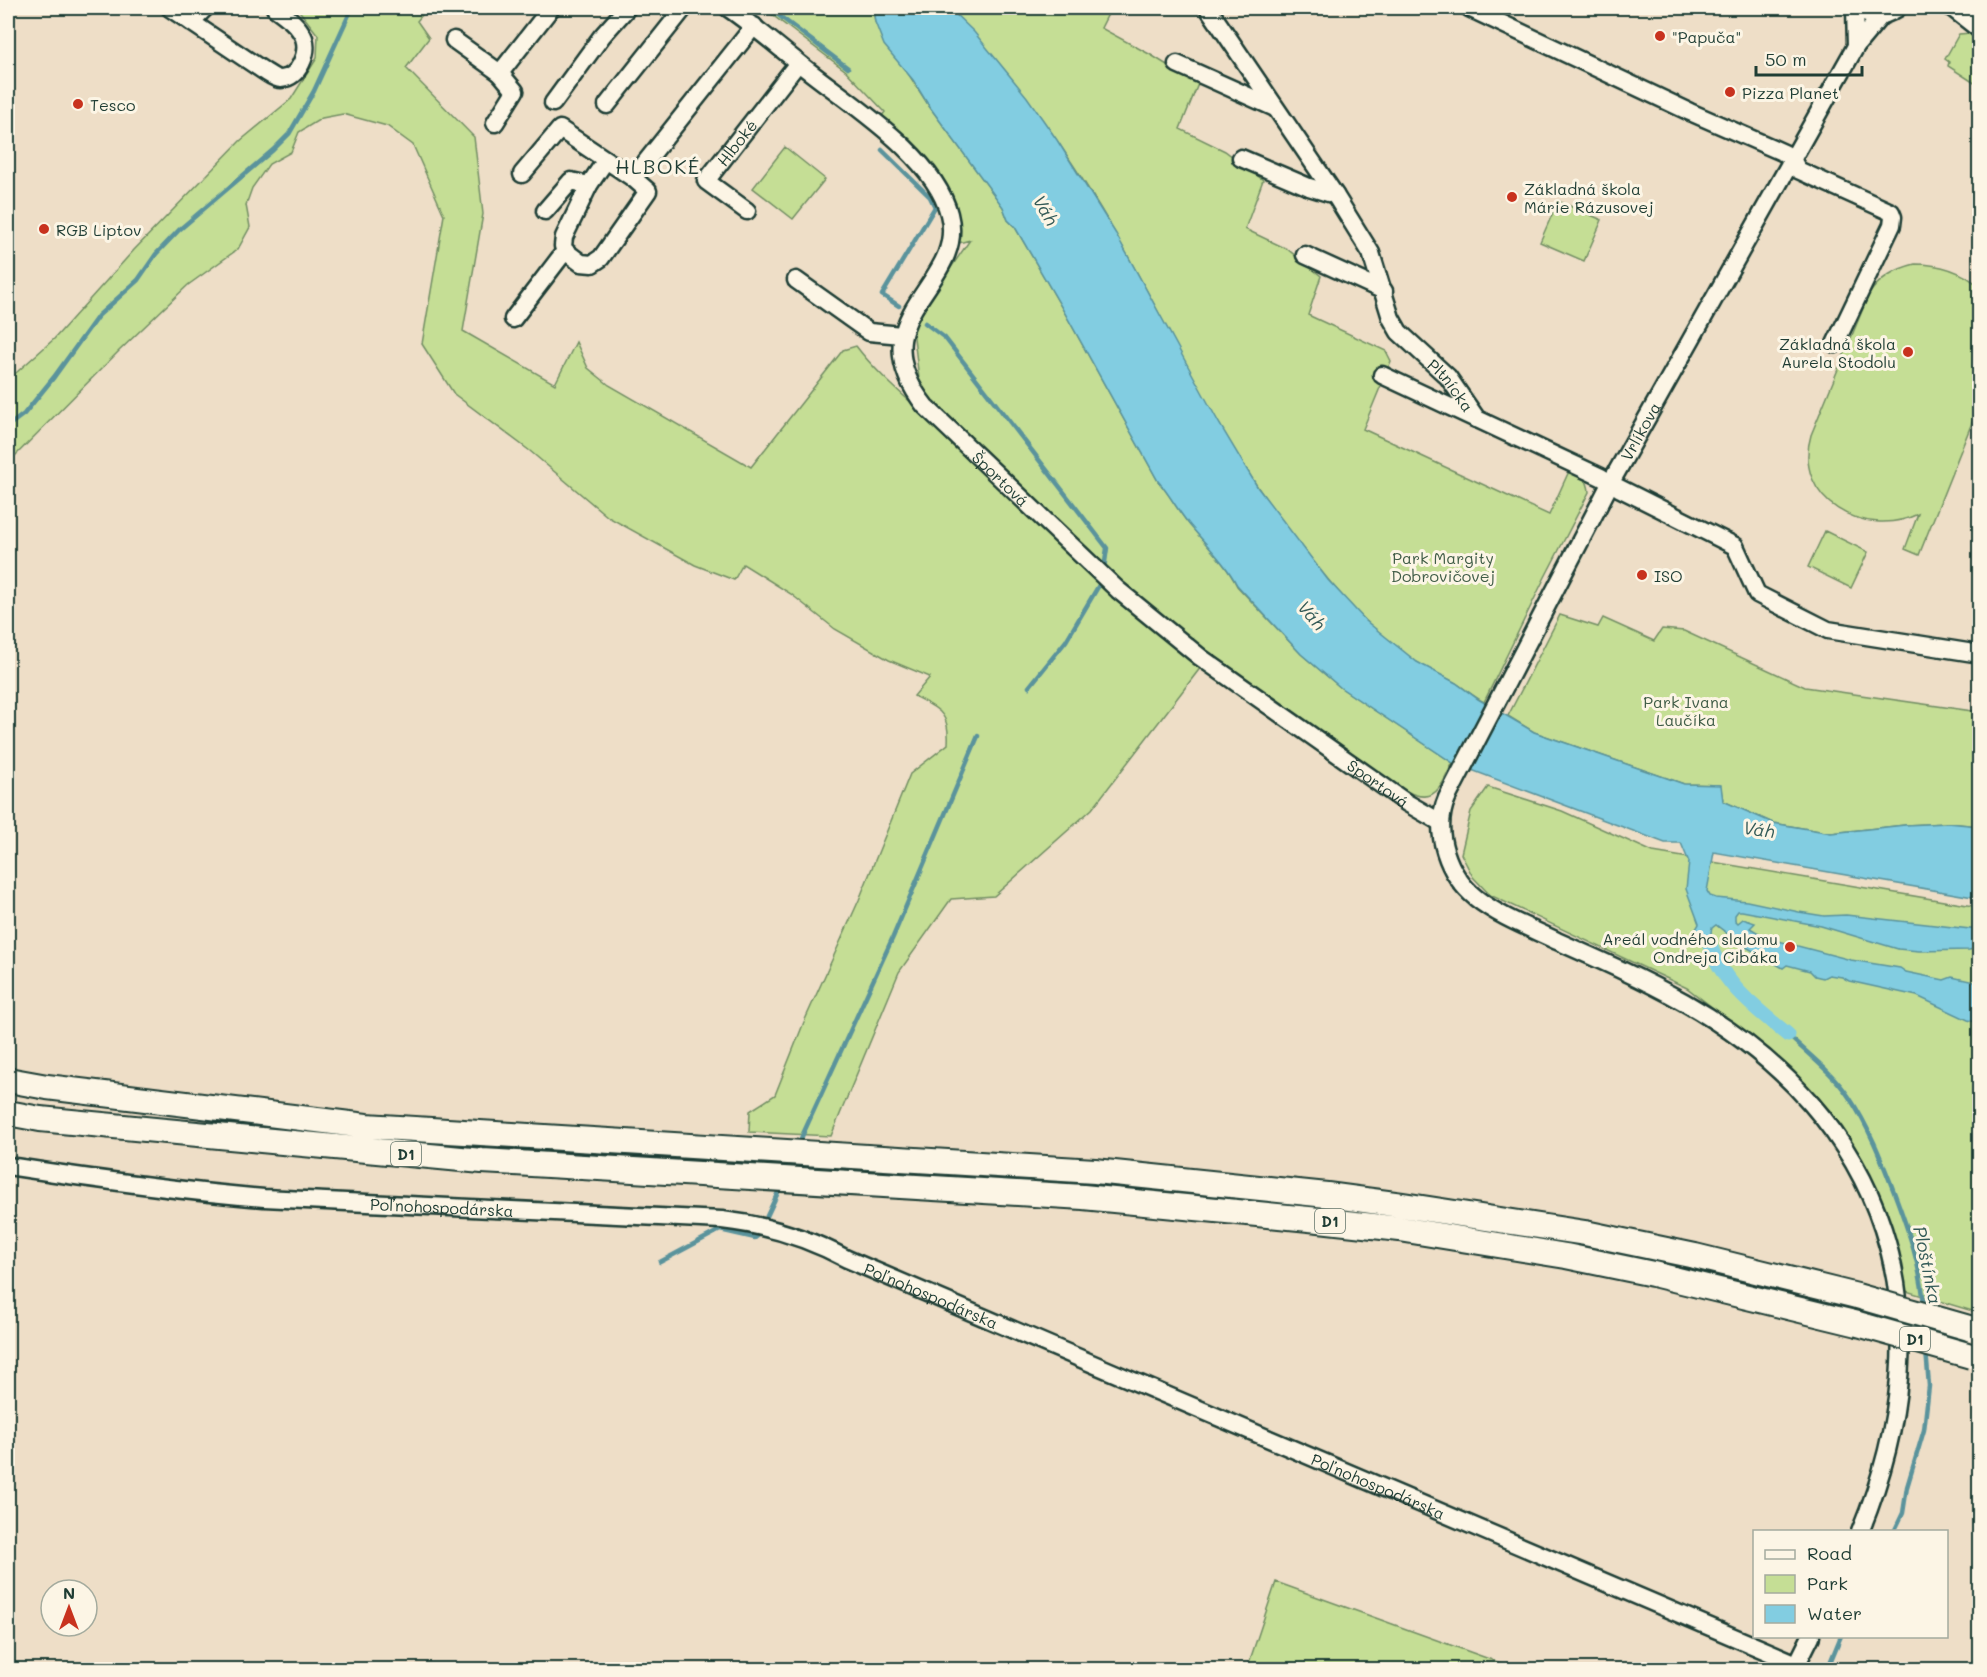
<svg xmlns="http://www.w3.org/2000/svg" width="1987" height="1677" viewBox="0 0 1987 1677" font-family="Mali,sans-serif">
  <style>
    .green { fill: #c5de95; stroke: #728e64; stroke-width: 1.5 }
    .water { fill: #82cde1; stroke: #5a939c; stroke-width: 1.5 }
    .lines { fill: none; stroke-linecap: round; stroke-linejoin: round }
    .stream { stroke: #5a939c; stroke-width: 4.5 }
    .canal { stroke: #82cde1; stroke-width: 15 }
    .minor-casing { stroke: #1f3d34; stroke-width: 21 }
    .highway-casing { stroke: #1f3d34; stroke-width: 28 }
    .minor { stroke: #fcf5e5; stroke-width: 16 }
    .highway { stroke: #fcf5e5; stroke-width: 24 }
    .highway-bridge-casing { stroke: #1f3d34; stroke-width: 28; stroke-linecap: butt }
    .highway-bridge { stroke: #fcf5e5; stroke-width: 24 }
    .poi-dot { fill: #c8321e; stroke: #fcf5e5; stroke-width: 2 }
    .labels { text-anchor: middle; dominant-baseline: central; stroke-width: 6; stroke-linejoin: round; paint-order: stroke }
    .shield { fill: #fcf5e5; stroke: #617469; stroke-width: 1.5 }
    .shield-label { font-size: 15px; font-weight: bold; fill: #1f3d34 }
    .poi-label { font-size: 16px; fill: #1f3d34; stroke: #fcf5e5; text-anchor: start }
    .street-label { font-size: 16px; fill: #1f3d34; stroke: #fcf5e5 }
    .park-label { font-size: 16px; fill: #405d47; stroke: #fcf5e5 }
    .water-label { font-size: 18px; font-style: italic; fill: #335a57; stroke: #fcf5e5 }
    .quarter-label { font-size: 20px; letter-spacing: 1.5px; fill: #1f3d34; stroke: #fcf5e5 }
  </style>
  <rect width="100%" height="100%" fill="#eedec7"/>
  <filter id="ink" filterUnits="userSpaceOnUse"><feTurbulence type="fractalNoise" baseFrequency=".0167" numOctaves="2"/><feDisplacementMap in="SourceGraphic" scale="12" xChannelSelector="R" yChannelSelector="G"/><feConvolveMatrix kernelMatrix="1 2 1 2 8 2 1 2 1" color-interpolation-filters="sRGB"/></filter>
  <g filter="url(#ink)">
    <path class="green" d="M 297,8 L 428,8 L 417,21 L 429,38 L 406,68 L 474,137 L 483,214 L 463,331 L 555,384 L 576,342 L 588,368 L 609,385 L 751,467 L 843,350 L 856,346 C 881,379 916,405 946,435 C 1029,515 1116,590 1201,667 L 1092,809 L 994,896 L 951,899 L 899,972 L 831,1136 L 749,1132 L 750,1111 L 775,1095 L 804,1022 L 859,900 L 910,774 L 948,744 C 950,712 939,710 914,696 L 930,677 L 889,660 L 835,629 L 791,594 L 743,564 L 734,580 L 695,565 L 608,517 L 530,451 L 454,394 L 422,344 L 444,215 L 413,145 L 387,126 L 343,114 L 322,118 L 299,132 L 291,152 L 269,164 L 252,188 L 246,205 L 250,227 L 238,249 L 188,285 L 119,351 L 8,463 L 8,380 L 54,339 L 134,250 L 240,141 L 291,99 L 317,58 L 318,35 Z
      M 763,8 L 873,8 L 875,22 L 929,106 L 1003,207 L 1008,220 L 1015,227 L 1066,315 L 1158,481 C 1171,496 1180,515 1194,530 C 1209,548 1226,564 1237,586 L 1301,654 L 1341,688 L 1453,763 C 1448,771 1445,781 1439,788 C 1424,808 1399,786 1384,777 L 1208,656 L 1093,557 L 934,407 L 920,387 L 913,329 L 921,311 L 970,240 L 944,247 L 946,232 L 932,188 L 874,125 L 885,112 L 846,71 Z
      M 949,8 L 1111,8 L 1101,28 L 1151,55 L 1198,84 L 1180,129 L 1225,151 L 1263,180 L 1245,229 L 1287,249 L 1321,276 L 1308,315 L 1386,351 L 1391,361 L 1363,429 L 1549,515 L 1570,469 C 1581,475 1588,478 1589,492 L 1544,579 L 1484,702 C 1473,696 1464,688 1454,682 C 1442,675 1429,670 1418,663 C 1372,634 1332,587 1300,544 C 1286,525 1270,506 1257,486 C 1204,405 1163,317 1115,233 C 1068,152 1015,74 949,8 Z
      M 1972,33 L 1979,39 L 1979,86 L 1948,66 L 1949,62 L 1945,59 L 1959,34 Z
      M 785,147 L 825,179 L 793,219 L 753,188 Z
      M 1558,201 L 1602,220 L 1584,261 L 1540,242 Z
      M 1915,264 C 1940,264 1961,270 1980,287 L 1979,405 L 1919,555 L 1905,549 L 1918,514 C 1865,540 1792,500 1811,435 L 1869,294 C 1881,277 1895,269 1915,264 Z
      M 1825,531 L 1868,552 L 1851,588 L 1808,567 Z
      M 1560,615 L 1598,627 L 1603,618 L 1654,641 L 1662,629 L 1684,631 L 1805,687 L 1979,712 L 1979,826 L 1948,823 L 1905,825 L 1831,833 L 1773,823 L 1723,801 L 1720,785 L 1684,784 L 1534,732 L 1508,716 Z
      M 1488,787 L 1562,811 L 1653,852 L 1979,907 L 1979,1313 L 1906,1291 L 1893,1232 L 1860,1155 L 1831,1112 L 1791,1068 L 1687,988 L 1490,895 L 1473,877 L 1461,854 L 1471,811 Z
      M 1276,1582 L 1517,1669 L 1247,1669 Z"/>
    <path class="water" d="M 873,8 L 949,8 L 974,32 L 1027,97 L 1057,140 L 1116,234 L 1219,423 L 1258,488 L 1328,580 L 1366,621 L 1417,662 L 1456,683 L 1478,699 L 1534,732 L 1684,784 L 1721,785 L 1723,801 L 1773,823 L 1831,833 L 1905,825 L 1948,823 L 1979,826 L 1979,898 L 1714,852 L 1707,891 L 1710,896 L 1716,898 L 1747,901 L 1799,912 L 1824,916 L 1846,915 L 1979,930 L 1979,948 L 1969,950 L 1919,951 L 1898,949 L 1821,926 L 1742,911 L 1738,911 L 1735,915 L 1735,920 L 1738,923 L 1743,919 L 1755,923 L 1750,928 L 1767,938 L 1851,960 L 1900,968 L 1906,972 L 1944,980 L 1952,977 L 1979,983 L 1979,1023 L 1968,1020 L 1917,996 L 1849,981 L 1842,977 L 1829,975 L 1823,978 L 1815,976 L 1810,971 L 1787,965 L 1783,968 L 1741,944 L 1716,925 L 1712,928 C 1708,939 1717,953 1724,962 L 1710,959 L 1704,948 L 1704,936 L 1696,929 L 1699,924 L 1686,889 L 1689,862 L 1681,843 L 1665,843 L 1453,763 L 1341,688 L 1301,654 L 1237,585 C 1226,564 1209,548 1194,530 C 1180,515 1171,496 1158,481 L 1066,315 L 1015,227 L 1008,220 L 1003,207 L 929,106 L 913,80 L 884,45 L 875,22 Z"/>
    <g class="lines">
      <path class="stream" d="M 769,8 L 848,68
        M 882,150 L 930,197 L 935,207 L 882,295 L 899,306
        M 925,323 L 945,338 L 1107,548 L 1104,569
        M 8,426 L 24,414 L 54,377 L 98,316 L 138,280 L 156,254 L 179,230 L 273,150 L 289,134 L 314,91 L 352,8
        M 1029,687 L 1066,641 L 1102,580
        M 1788,1035 C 1809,1055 1833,1073 1849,1097 C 1869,1127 1881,1158 1894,1192 C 1908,1229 1921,1266 1924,1306
        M 798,1145 L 893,937 L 978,736
        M 767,1216 L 781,1186
        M 660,1262 L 720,1230 L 755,1238 L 759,1235
        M 1894,1532 L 1903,1513 L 1907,1487 L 1924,1430 L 1929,1386 L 1926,1350
        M 1827,1670 L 1841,1636"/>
      <path class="canal" d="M 1709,941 C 1720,983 1757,1009 1788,1035"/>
      <defs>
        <g id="minor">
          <path d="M 170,8 L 264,71 C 269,74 275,79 281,79 C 299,78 309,53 304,38 C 299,25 286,16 275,8"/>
          <path id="s1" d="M 728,8 C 753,25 776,45 800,64 C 845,101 934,154 949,214 C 968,286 854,314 925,406 L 1118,590 L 1200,657 L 1407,803 L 1440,822"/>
          <path id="s2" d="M 1208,8 L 1335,195 L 1371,253 L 1391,318 L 1399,332 L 1448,377 L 1477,419 L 1601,477 L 1619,488 L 1735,546 L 1757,594 L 1828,630 L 1980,654"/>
          <path d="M 1469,8 L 1690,112 L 1784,153 L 1792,159 L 1798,170 L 1891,212 L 1893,217 L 1892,225 L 1835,344"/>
          <path d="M 1855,8 C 1873,19 1880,19 1898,8"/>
          <path d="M 1855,8 L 1856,46"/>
          <path d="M 1952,8 L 1980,30"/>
          <path d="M 191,22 L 205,8"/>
          <path d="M 454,40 L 500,73 L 551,8"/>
          <path d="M 1177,64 L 1275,108"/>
          <path d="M 553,103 L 602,36 L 627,8"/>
          <path d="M 607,105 L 684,8"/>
          <path d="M 495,123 L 515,91 L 500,73"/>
          <path d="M 1241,158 L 1309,187 L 1335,195"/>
          <path d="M 522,174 L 560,129 L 633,178"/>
          <path d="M 545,211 L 571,181 L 589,185"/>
          <path id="s3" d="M 747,211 L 706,181 L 798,63"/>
          <path d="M 565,251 L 563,246 L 564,237 L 589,185 L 606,160"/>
          <path d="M 1305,255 L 1384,291"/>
          <path d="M 796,280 L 869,332 L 902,335"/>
          <path d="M 513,319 L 565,251 L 581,263 L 592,264 L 601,258 L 648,191 L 633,178 L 754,26"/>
          <path d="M 1382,375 L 1476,419"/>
          <path id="s4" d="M 8,1166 C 93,1179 178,1191 264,1198 L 722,1220 C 766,1225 808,1238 847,1259 L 1797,1664"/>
          <path id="s5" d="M 1860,1532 C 1950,1314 1890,1119 1684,1002 C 1643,979 1600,960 1557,941 C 1530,928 1500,917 1476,898 C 1448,875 1432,832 1447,798 L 1611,482 L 1856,46 L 1880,17"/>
          <path d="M 1794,1670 L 1811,1636"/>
        </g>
        <path id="highway" d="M 8,1080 L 47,1087 L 366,1126 L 1095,1171 L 1327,1195 L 1402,1205 L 1585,1233 L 1695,1256 L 1857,1296
          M 8,1113 L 40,1119 L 482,1161 L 1083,1197 L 1319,1220 L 1400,1229 L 1566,1256 L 1653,1274 L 1858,1324"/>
      </defs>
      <use href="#minor" class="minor-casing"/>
      <use href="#highway" class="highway-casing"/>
      <use href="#minor" class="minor"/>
      <use href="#highway" class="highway"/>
      <defs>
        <path id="highway-bridge" d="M 1857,1296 L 1969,1328
          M 1858,1324 L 1971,1356"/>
      </defs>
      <use href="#highway-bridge" class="highway-bridge-casing"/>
      <use href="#highway-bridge" class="highway-bridge"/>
    </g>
  </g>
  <g class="poi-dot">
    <circle cx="1660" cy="36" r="6"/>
    <circle cx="1730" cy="92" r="6"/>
    <circle cx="78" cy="104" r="6"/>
    <circle cx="1512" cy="197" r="6"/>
    <circle cx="44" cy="229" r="6"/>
    <circle cx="1908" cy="352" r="6"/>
    <circle cx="1642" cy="575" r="6"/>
    <circle cx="1790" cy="947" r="6"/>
  </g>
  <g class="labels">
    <g class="shield">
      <rect x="391" y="1142" width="30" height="24" rx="4.5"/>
      <rect x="1315" y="1209" width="30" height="24" rx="4.5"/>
      <rect x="1900" y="1327" width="30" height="24" rx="4.5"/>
    </g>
    <g class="shield-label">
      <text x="406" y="1154">D1</text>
      <text x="1330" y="1221">D1</text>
      <text x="1915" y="1339">D1</text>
    </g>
    <g class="poi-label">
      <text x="1672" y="36">"Papuča"</text>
      <text x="1742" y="92">Pizza Planet</text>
      <text x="90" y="104">Tesco</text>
      <text x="1524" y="188">Základná škola<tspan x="1524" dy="18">Márie Rázusovej</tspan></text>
      <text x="56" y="229">RGB Liptov</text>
      <text x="1896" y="343" text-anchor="end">Základná škola<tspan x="1896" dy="18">Aurela Stodolu</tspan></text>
      <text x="1654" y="575">ISO</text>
      <text x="1778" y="938" text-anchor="end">Areál vodného slalomu<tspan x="1778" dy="18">Ondreja Cibáka</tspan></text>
    </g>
    <g class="street-label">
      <text stroke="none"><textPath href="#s3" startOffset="100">Hlboké</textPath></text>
      <text stroke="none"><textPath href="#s2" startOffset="453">Pltnícka</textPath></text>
      <text stroke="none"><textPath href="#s5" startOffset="1378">Vrlíkova</textPath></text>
      <text stroke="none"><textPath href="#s1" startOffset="621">Športová</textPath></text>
      <text stroke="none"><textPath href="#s1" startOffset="1107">Športová</textPath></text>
      <text stroke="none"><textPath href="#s4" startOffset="436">Poľnohospodárska</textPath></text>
      <text stroke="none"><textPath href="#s4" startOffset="940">Poľnohospodárska</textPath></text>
      <text stroke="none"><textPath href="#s4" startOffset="1426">Poľnohospodárska</textPath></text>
    </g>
    <g class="park-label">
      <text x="1443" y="557">Park Margity<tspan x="1443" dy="18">Dobrovičovej</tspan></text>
      <text x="1686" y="701">Park Ivana<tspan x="1686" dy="18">Laučíka</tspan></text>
    </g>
    <g class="water-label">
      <text transform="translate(1046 210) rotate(60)">Váh</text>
      <text transform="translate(1312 615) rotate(50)">Váh</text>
      <text transform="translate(1759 829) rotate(8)">Váh</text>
      <text transform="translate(1928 1265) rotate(78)">Ploštínka</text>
    </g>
    <g class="quarter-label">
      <text x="658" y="166">HLBOKÉ</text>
    </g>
  </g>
  <rect width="1987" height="1677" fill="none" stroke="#fcf5e5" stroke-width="30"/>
  <rect x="15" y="15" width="1957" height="1647" fill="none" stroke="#1f3d34" stroke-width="2" filter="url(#ink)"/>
  <rect x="1753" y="1530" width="195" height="108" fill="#fcf5e5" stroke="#a4ab9e" stroke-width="1.5"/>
  <rect x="1765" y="1550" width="30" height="9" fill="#fcf5e5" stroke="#a4ab9e" stroke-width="1.5"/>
  <text x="1807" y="1560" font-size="18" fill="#1f3d34">Road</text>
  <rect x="1765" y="1575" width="30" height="18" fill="#c5de95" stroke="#a4ab9e" stroke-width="1.5"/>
  <text x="1807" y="1590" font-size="18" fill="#1f3d34">Park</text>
  <rect x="1765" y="1605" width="30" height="18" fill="#82cde1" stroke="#a4ab9e" stroke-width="1.5"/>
  <text x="1807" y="1620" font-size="18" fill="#1f3d34">Water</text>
  <g transform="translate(69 1608)"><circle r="28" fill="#fcf5e5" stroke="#a4ab9e" stroke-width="1.5"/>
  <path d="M0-4.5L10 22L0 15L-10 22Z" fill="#c8321e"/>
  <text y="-9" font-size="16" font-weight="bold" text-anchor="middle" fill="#1f3d34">N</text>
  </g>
  <path d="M1756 66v9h106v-9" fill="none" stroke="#1f3d34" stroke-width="3"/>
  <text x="1765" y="66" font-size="18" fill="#1f3d34" stroke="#fcf5e5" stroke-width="4.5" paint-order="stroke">50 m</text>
</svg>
